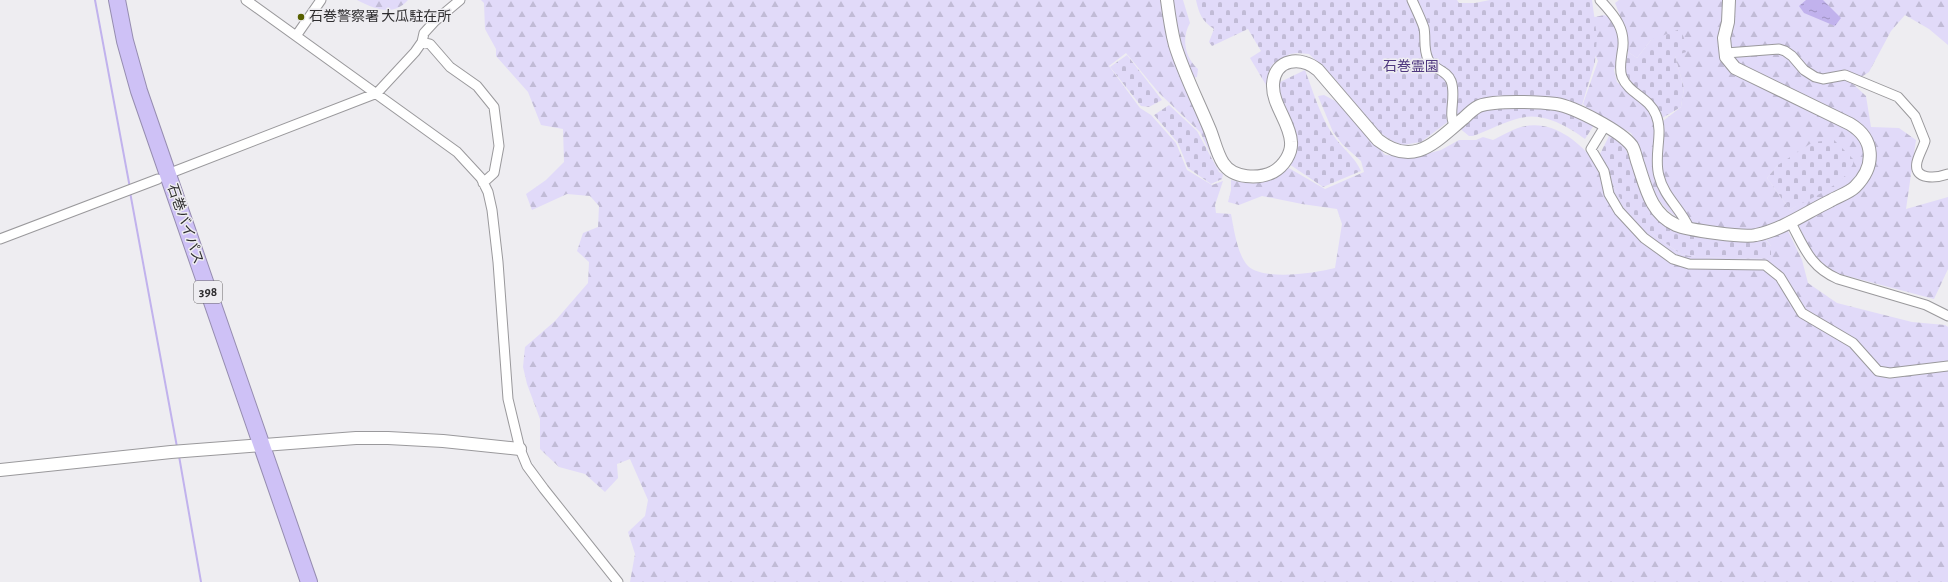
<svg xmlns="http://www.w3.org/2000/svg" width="1948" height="582" viewBox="0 0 1948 582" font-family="'Alegreya Sans','Noto Sans JP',sans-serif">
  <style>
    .forest { fill: url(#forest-firs); fill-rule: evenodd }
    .cemetery { fill: url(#cemetery-stones) }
    .water { fill: url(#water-ripples) }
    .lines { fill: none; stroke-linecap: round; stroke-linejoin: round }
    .stream { stroke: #c1b2ed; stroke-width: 2 }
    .street-casing { stroke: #9a999c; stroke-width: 11 }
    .secondary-casing { stroke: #9a999c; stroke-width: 14 }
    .highway-casing { stroke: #968db0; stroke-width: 18 }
    .street { stroke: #fff; stroke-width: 9 }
    .secondary { stroke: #fff; stroke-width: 12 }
    .highway { stroke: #cec1f6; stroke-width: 16 }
    .poi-dot { fill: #586100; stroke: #eeedf1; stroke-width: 1.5 }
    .labels { text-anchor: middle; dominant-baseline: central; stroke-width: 3; stroke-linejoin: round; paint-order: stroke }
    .shield { fill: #eeedf1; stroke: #686769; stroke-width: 1 }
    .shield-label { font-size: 13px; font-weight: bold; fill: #2e2d2f }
    .poi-label { font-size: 14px; fill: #2e2d2f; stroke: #eeedf1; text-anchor: start }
    .park-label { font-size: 14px; fill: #4f387f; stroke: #eeedf1 }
    .street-label { font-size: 14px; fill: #2e2d2f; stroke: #eeedf1 }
  </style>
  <defs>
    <pattern id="forest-firs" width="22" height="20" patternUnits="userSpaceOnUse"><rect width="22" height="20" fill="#e1daf9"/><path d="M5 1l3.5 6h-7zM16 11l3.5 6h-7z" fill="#c1bbd6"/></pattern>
    <pattern id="cemetery-stones" width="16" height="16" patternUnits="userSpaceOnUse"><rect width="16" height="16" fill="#e1daf9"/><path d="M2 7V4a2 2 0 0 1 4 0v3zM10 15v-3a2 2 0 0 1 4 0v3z" fill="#c1bbd6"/></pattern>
    <pattern id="water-ripples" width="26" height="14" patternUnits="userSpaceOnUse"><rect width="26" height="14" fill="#c1b2ed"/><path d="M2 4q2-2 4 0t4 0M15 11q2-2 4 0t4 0" fill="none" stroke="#9d91c0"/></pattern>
  </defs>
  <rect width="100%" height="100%" fill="#eeedf1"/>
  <path class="forest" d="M 357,0 L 408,0 C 393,17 375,9 357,0 Z
    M 481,0 L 1183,0 L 1190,23 C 1181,38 1185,58 1198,69 L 1197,77 L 1184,80 L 1222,170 L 1219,171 L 1200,132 L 1159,93 L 1126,53 L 1109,66 L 1140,108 L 1151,115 L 1176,143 L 1187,170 L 1212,185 L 1223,181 L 1215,205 L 1216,213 L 1231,214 C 1234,229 1237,254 1248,266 C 1264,281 1316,273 1335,268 L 1342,224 L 1337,209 L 1302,204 L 1262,196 L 1239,205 L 1228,202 L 1231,190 L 1231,180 C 1258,186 1265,185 1287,167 L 1325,189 L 1364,172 L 1361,161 L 1342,144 L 1333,132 L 1318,96 L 1324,95 L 1341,104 L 1385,155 L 1415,157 L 1441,150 L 1459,140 L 1476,140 L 1483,137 L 1493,140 C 1501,136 1511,130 1521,127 C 1551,119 1578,140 1595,162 L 1599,156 L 1617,192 L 1654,235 L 1681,254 L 1696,257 L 1771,259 L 1771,246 L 1758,229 L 1745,230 L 1691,223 L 1679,219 L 1666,209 L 1656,196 L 1637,143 L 1631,133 L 1589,110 L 1583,104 L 1598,61 L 1590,45 L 1441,8 L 1585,14 L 1595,17 L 1604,15 L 1613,19 L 1619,28 L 1620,56 L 1614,70 L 1617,82 L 1645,105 L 1653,115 L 1663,121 L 1681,107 L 1684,88 L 1675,56 L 1651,40 L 1637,58 L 1628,52 L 1627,33 L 1615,3 L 1619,0 L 1948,0 L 1948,45 L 1929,29 L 1905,15 L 1891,31 L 1869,72 L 1852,83 L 1866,96 L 1871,127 L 1899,128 L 1916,140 L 1906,209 L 1948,197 L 1948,269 L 1934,299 L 1836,273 C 1813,262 1808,246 1798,224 L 1788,231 L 1802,260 L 1808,283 L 1837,303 L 1912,322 L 1945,325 L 1948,327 L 1948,582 L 630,582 L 635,554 L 628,532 L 645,516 L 648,500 L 630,459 L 617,464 L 618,478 L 605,492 L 585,474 L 559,467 L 540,449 L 540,419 L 527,384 L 523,367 L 525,347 L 555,321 L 588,283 L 589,262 L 577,251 L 583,233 L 598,227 L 599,206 L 590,196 L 567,194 L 532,210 L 526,194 L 546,180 L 564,162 L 563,129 L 541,125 L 528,92 L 496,56 L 496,49 L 485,29 L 484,3 ZM 1778,165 L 1809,198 L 1790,210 L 1767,178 Z"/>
  <path class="cemetery" d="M 1196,0 L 1457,0 L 1459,3 L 1475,3 L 1490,0 L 1592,0 L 1597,37 L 1595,62 L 1582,105 L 1557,98 L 1487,98 L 1477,100 L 1421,142 L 1403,145 L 1392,141 L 1379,132 L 1334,78 L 1309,54 L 1298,53 L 1290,54 L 1274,63 L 1270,68 L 1266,85 L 1250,58 L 1261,51 L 1248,29 L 1212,46 L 1209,42 L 1214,29 C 1202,21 1199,14 1196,0 Z
    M 1680,29 L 1684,38 L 1686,52 L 1675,56 L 1684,88 L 1681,107 L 1662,118 L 1654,105 L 1628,82 L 1624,73 L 1628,52 L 1637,58 L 1651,40 Z
    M 1127,55 L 1162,100 L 1149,107 L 1141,106 L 1110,67 Z
    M 1305,70 C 1313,91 1320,116 1333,135 C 1342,148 1355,157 1361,171 L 1323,187 L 1289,164 L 1276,84 Z
    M 1169,105 L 1197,131 L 1219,172 L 1223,174 L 1222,179 L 1211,184 L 1188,168 L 1178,143 L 1154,115 Z
    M 1541,106 L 1564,110 L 1594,125 L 1585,139 C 1567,126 1543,112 1520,118 C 1506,121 1487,131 1473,136 L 1469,136 L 1458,127 L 1485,108 Z
    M 1610,134 L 1624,144 L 1640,187 L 1663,223 L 1764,238 L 1771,246 L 1771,259 L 1696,257 L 1681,254 L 1654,235 L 1622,202 L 1599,156 Z
    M 1834,140 L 1854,160 C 1849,184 1809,198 1790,210 L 1767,178 L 1778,165 L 1813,142 Z"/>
  <path class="water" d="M 1806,0 L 1823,0 L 1841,18 L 1835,26 L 1804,13 L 1799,6 Z"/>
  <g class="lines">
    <path class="stream" d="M 95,0 L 130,188
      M 130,192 L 177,447
      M 179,456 L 201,582"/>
    <defs>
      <path id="street" d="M 246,0 L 457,152 L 481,178 L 488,192 L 492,210 L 498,262 L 508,399 L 520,449 L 527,466 L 544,489 L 618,582
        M 1412,0 C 1416,9 1421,19 1424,28 C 1426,38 1423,48 1428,59 C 1432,69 1447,70 1451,81 C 1457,97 1447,114 1455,126
        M 1600,0 C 1615,16 1627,30 1622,53 C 1621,61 1619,69 1622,77 C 1629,94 1649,97 1656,115 C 1664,134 1653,155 1659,176 C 1664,197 1681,209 1689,228
        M 296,36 L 321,0
        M 422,42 L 430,44 L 450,67 L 477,86 L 494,107 L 499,146 L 494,173 L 483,183
        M 1726,53 L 1779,49 L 1785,51 L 1792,56 L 1804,70 L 1815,77 L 1823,79 L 1845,75 L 1898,97 L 1915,116 L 1925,141 C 1923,148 1919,154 1917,162 C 1913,181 1937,178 1948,174
        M 1605,126 L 1591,149 L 1604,171 L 1609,194 L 1619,211 L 1644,238 L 1673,259 L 1689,264 L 1765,265 L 1780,277 L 1802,313 L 1853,343 L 1878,371 L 1890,373 L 1948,366
        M 173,172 L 377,93 L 415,52 L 422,42 L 424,33 L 435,21 L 460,0
        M 1790,221 C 1804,247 1810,267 1838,279 L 1926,305 L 1948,316
        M 0,239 L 158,179"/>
      <path id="secondary" d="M 1167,0 C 1169,15 1171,30 1175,45 C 1184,74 1198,101 1210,130 C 1214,140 1217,154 1223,163 C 1233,179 1259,179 1273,172 C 1284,166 1292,153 1291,142 C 1290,122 1272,105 1273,84 C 1275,58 1301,56 1318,70 L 1378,140 C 1414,168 1435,142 1464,118 C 1468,114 1473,109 1479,106 C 1495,100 1539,102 1556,104 C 1574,107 1621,131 1632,146 C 1635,151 1636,159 1638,164 C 1646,188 1651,214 1676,225 C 1688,230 1744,238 1756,235 C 1782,230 1807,212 1830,201 C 1838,196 1849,193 1855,187 C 1876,166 1875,139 1850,124 L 1735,68 L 1726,57 L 1724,38 L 1728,22 L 1729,0
        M 0,470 L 171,452 L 356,438 L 388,438 L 443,441 L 520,449"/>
      <path id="highway" d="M 117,0 L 125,41 L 139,91 L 309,582"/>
    </defs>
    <use href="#street" class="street-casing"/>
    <use href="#secondary" class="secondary-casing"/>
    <use href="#highway" class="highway-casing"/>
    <use href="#street" class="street"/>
    <use href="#secondary" class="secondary"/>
    <use href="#highway" class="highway"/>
  </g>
  <circle class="poi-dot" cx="301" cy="17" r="4"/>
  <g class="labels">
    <rect class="shield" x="194" y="281" width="28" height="22" rx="3"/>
    <g class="shield-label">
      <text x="208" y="292">398</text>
    </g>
    <g class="poi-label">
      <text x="309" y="17">石巻警察署 大瓜駐在所</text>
    </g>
    <g class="park-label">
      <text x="1411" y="67">石巻霊園</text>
    </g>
    <g class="street-label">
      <text transform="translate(185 224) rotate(71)">石巻バイパス</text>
    </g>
  </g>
</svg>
